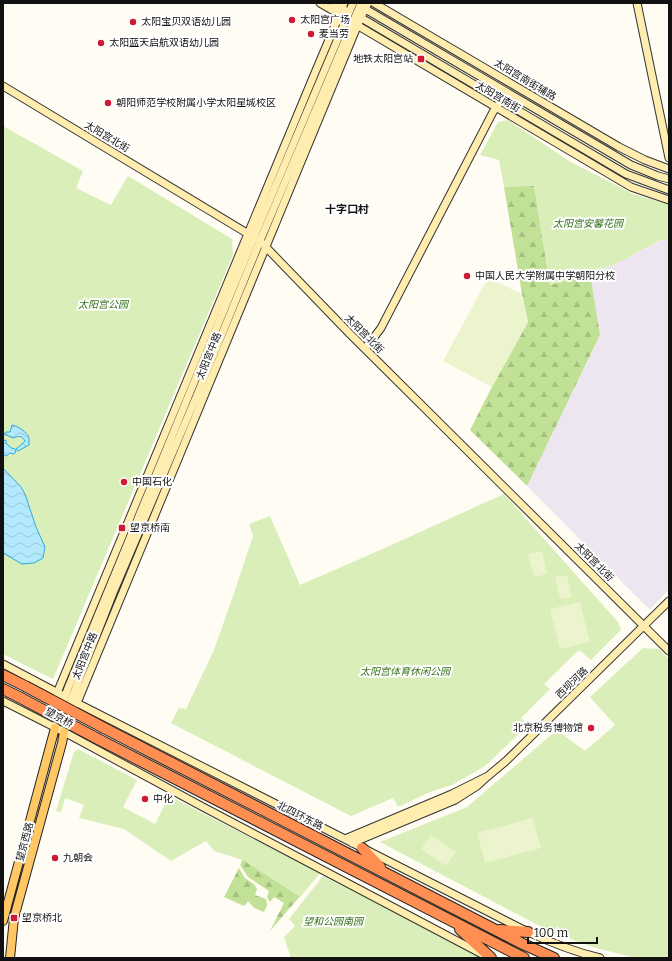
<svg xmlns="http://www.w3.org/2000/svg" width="672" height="961" viewBox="0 0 672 961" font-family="Bitter,'Noto Sans SC',serif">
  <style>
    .industrial { fill: #ede5ef }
    .forest { fill: url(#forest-firs) }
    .park { fill: #daeeb9 }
    .pitch { fill: #ebf4cc }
    .water { fill: url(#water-waves); stroke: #33aada }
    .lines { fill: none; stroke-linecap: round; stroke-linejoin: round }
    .secondary-casing { stroke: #333; stroke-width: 9 }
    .primary-casing { stroke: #222; stroke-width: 10 }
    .highway-casing { stroke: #222; stroke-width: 12 }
    .secondary { stroke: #ffedaf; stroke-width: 7 }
    .primary { stroke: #ffc864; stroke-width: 8 }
    .highway { stroke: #ff8e52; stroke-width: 10 }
    .highway-bridge-casing { stroke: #222; stroke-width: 12; stroke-linecap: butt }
    .highway-bridge { stroke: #ff8e52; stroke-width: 10 }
    .poi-dot { fill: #cf1a36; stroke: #fff; stroke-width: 1.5 }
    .labels { text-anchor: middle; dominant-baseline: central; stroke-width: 4; stroke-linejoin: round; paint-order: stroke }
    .poi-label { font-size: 10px; fill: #111; stroke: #fff; text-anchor: start }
    .street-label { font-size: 10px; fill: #111; stroke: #fff }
    .park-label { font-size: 10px; font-style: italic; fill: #357019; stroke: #fff }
    .neighbourhood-label { font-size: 11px; font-weight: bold; fill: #111; stroke: #fff }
  </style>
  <defs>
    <pattern id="forest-firs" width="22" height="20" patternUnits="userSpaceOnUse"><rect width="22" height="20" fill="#c0e196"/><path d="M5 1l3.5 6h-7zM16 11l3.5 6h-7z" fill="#a4c080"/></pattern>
    <pattern id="water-waves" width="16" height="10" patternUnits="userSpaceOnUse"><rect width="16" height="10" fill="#b3e9fc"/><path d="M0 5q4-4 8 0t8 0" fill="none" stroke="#99c7d7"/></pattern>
  </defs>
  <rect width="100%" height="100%" fill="#fffcf4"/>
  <path class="industrial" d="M 664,239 L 669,242 L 669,589 L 650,610 L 527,486 L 600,336 L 590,273 L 614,265 Z"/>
  <path class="forest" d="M 534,185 L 550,285 L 590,273 L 600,335 L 527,486 L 470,430 L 492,387 L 528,322 L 522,294 L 504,187 Z
    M 253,839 L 320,873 L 270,931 L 284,903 L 274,897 L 270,902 L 267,897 L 269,891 L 248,877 L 240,865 Z
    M 239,868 L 245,878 L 254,884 L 257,889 L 255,895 L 266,899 L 267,905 L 264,912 L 254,908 L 248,901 L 244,906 L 224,897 Z"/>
  <path class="park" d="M 508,120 L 569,161 L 633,194 L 669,204 L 669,242 L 663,239 L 614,265 L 550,285 L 534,186 L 504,187 L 499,160 L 480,155 L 498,122 Z
    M 3,126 L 83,171 L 76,188 L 111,205 L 128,176 L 232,239 L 233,255 L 53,679 L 3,654 Z
    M 504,494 L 618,622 L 621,630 L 591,660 L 579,650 L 544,684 L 550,689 L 521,718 L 528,725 L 485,766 L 452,785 L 430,792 L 398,807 L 393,798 L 351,816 L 171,723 L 179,708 L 186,709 L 214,650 L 234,593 L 253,536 L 249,524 L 270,516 L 300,585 L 378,551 Z
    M 643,648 L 659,649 L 669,659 L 669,958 L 632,957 L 596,948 L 551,932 L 380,842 L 467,807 L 557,730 L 585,751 L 615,725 L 590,697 Z
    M 78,749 L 137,780 L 123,807 L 155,824 L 169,796 L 320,873 L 300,897 L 243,860 L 214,851 L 206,841 L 171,861 L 124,829 L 79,818 L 84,805 L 65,798 L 61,812 L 56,811 L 74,752 Z
    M 323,876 L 485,958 L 291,958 L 284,937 L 295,926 L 289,919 Z"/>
  <path class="pitch" d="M 488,278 L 522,294 L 528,322 L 492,387 L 443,361 Z
    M 542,551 L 547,574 L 534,577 L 528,554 Z
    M 567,575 L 572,597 L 560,599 L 555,577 Z
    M 580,602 L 590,642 L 560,649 L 550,609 Z
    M 533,818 L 541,848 L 485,863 L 477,833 Z
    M 431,835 L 456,852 L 446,866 L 421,849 Z"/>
  <path class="water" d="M 12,425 C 18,426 27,432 29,438 C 29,439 29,443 29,445 L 18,451 L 16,449 L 23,443 L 25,441 C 21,435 19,436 13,438 L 4,434 L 6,432 L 10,432 Z
    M 6,440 L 6,443 L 11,448 L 15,449 L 16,452 L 14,454 L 10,453 L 6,456 L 3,455 L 3,441 Z
    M 3,468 L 21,487 L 25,494 L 36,527 L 45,547 L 43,558 L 34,563 L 22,564 L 3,553 Z"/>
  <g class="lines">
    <defs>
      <path id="secondary" d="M 320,3 L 344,17
        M 333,3 L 346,11
        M 374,3 L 619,147 L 645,160 L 669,169
        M 637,3 L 669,158
        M 362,7 L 631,165 L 658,176 L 669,179
        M 358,16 L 626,174 L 669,190
        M 355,24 L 631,187 L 669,200
        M 3,86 L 260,241 L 349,333 L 669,651
        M 365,349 L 381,328 L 493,112 L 498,105
        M 3,664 L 62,695
        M 3,701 L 64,732 L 203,807 L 482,954
        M 73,701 L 528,932 C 552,943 575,952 600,958
        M 59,708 L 57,693 L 314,75 L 342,9 L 344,3
        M 69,712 L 77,703 L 361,17 L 368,3
        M 55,728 L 59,712 L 68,688 L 254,237 L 353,3
        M 64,732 L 66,715 L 71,700 L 113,593 L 197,395 L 260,241 L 361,3
        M 488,776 L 506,761 L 669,601
        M 345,839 L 452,794 L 488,776 L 477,786 L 455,800 L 352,843"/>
      <path id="primary" d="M 3,921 L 55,728
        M 10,958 L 14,918 L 62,743 L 64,732"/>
      <path id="highway" d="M 3,675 L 25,686
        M 3,689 L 19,697
        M 104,728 L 523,944 L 554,958
        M 98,739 L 524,958
        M 362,848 L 380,867
        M 460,929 L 491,958
        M 500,930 L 528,932"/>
    </defs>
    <use href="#secondary" class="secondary-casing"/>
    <use href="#primary" class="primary-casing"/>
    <use href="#highway" class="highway-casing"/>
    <use href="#secondary" class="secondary"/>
    <use href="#primary" class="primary"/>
    <use href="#highway" class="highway"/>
    <defs>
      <path id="highway-bridge" d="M 25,686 L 104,728
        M 19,697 L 98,739"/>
    </defs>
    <use href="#highway-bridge" class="highway-bridge-casing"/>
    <use href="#highway-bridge" class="highway-bridge"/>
  </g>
  <g class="poi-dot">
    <circle cx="292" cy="20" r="4"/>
    <circle cx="133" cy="22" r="4"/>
    <circle cx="311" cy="34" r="4"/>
    <circle cx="101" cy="43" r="4"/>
    <rect x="417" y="55" width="8" height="8" rx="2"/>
    <circle cx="108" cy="103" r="4"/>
    <circle cx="467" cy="276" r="4"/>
    <circle cx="124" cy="482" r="4"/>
    <rect x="118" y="524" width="8" height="8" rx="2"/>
    <circle cx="591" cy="728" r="4"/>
    <circle cx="145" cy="799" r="4"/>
    <circle cx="55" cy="858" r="4"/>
    <rect x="10" y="914" width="8" height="8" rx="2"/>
  </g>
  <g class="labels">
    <g class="poi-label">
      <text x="300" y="20">太阳宫广场</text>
      <text x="141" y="22">太阳宝贝双语幼儿园</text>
      <text x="319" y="34">麦当劳</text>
      <text x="109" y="43">太阳蓝天启航双语幼儿园</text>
      <text x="413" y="59" text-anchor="end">地铁太阳宫站</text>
      <text x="116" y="103">朝阳师范学校附属小学太阳星城校区</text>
      <text x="475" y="276">中国人民大学附属中学朝阳分校</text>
      <text x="132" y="482">中国石化</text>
      <text x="130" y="528">望京桥南</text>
      <text x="583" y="728" text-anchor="end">北京税务博物馆</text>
      <text x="153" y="799">中化</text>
      <text x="63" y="858">九朝会</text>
      <text x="22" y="918">望京桥北</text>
    </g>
    <g class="street-label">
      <text transform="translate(525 80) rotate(31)">太阳宫南街辅路</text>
      <text transform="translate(498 97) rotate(31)">太阳宫南街</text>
      <text transform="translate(107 137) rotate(31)">太阳宫北街</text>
      <text transform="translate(364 334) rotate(45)">太阳宫北街</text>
      <text transform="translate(209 356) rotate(-68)">太阳宫中路</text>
      <text transform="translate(594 562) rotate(45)">太阳宫北街</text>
      <text transform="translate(85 656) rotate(-68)">太阳宫中路</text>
      <text transform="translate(572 683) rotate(-44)">西坝河路</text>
      <text transform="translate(59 718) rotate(28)">望京桥</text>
      <text transform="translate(300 816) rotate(27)">北四环东路</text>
      <text transform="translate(25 842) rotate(-75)">望京西路</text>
    </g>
    <g class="park-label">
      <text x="588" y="224">太阳宫安馨花园</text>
      <text x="103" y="305">太阳宫公园</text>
      <text x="405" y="672">太阳宫体育休闲公园</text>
      <text x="333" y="922">望和公园南园</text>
    </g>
    <g class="neighbourhood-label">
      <text x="347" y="209">十字口村</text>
    </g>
  </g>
  <rect width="672" height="961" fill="none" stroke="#111111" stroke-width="8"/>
  <path d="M528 937v6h69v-6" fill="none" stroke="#111111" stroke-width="2"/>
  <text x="534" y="937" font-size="12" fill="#111111" stroke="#ffffff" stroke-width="3" paint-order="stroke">100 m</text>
</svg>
